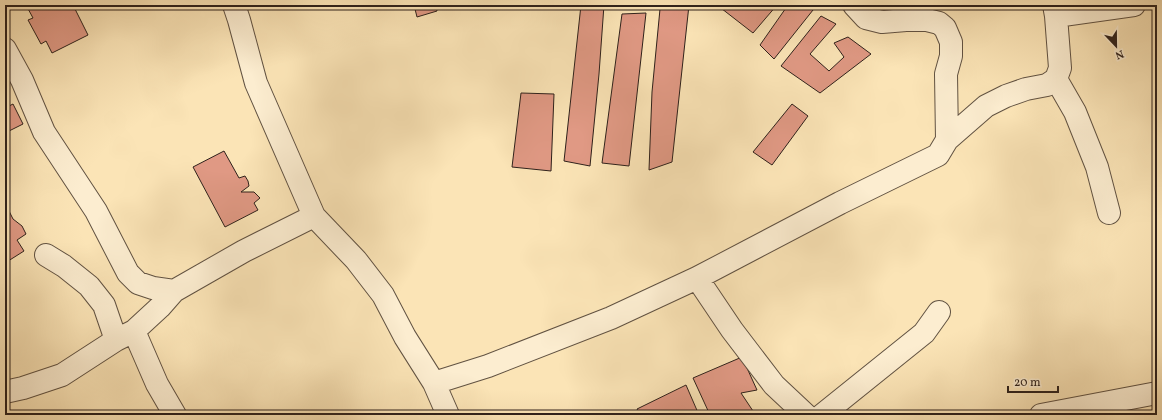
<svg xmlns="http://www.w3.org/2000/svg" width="1162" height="420" viewBox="0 0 1162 420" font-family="Vollkorn,serif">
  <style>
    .building { fill: #e09984; stroke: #2e211b }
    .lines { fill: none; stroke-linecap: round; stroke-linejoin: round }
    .minor-casing { stroke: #615242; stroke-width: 24 }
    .minor { stroke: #fcedd0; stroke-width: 22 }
  </style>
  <rect width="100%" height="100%" fill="#fbe4b6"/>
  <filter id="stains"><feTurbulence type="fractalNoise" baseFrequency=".005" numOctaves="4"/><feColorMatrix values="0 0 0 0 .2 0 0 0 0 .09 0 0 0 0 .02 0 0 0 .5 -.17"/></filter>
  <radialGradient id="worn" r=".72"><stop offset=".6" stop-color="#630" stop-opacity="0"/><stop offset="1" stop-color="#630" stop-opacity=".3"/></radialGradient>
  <path class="building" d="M 26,5 L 73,5 L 88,35 L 52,53 L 46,41 L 41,44 L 28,20 L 33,18 Z
    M 414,5 L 436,5 L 437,11 L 417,17 Z
    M 581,5 L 604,5 L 599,74 L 590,166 L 564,161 Z
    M 689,5 L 672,162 L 649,170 L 652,92 L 660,9 Z
    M 717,5 L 777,5 L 753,33 Z
    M 788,5 L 817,5 L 774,59 L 760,45 Z
    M 646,13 L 629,166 L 602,163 L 622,14 Z
    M 821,16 L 836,24 L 810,54 L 829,71 L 844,57 L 834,43 L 848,37 L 871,54 L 820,93 L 781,66 Z
    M 521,93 L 554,94 L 551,171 L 512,167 Z
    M 13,104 L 23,124 L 9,131 L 5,122 L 5,108 Z
    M 792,104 L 808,116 L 772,165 L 753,152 Z
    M 224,151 L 239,178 L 245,176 L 248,181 L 249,186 L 241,192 L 254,192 L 260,198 L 254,203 L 258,210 L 225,227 L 193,167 Z
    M 5,206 L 7,207 L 13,219 L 22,226 L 26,234 L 17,240 L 24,251 L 5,263 Z
    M 742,357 L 757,390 L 741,393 L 753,411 L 742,415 L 710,415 L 693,378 Z
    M 686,385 L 699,415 L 640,415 L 637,409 Z"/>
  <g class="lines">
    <defs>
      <path id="minor" d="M 234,5 L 239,20 L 256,83 L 314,216 L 356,260 L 383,295 L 405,337 L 434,383 L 448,415
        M 854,5 L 866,18 L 882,22 L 906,20 L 927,20 L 939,23 L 945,28 L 951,42 L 951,56 L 946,74 L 947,140
        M 1056,16 L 1134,5
        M 5,49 L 22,80 L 44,132 L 96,211 L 128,273 L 138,283 L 153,288 L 174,291
        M 1056,79 L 1075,112 L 1097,167 L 1109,213
        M 46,255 L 64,266 L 89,286 L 104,305 L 116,340
        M 697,278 L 732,330 L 774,385 L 806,415
        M 134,331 L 157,384 L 175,415
        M 434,383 L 488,366 L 611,318 L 697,278 L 840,203 L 938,155 L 947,140 L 986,106 L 1006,96 L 1026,89 L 1047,85 L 1056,79 L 1060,68 L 1056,16 L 1054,5
        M 5,392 L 23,388 L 62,375 L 116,340 L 134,331 L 160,307 L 174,291 L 244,251 L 314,216
        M 822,415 L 924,333 L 939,312
        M 1041,415 L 1157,393"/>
    </defs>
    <use href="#minor" class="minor-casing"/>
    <use href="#minor" class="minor"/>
  </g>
  <rect width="1162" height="420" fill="none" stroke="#fbe4b6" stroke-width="20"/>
  <rect x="6" y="6" width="1150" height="408" fill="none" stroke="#2e211b" stroke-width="2"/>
  <rect x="10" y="10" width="1142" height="400" fill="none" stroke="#2e211b"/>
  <g transform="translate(1116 46) rotate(158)" stroke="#fcedd0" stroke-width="3" paint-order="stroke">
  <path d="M0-3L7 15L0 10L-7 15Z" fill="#2e211b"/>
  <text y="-6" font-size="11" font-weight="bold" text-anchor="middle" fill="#2e211b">N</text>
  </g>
  <path d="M1008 386v6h50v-6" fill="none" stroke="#2e211b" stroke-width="2"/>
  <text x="1014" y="386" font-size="12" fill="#2e211b" stroke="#fcedd0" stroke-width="3" paint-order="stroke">20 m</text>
  <rect width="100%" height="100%" filter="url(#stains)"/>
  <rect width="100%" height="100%" fill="url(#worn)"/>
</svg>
